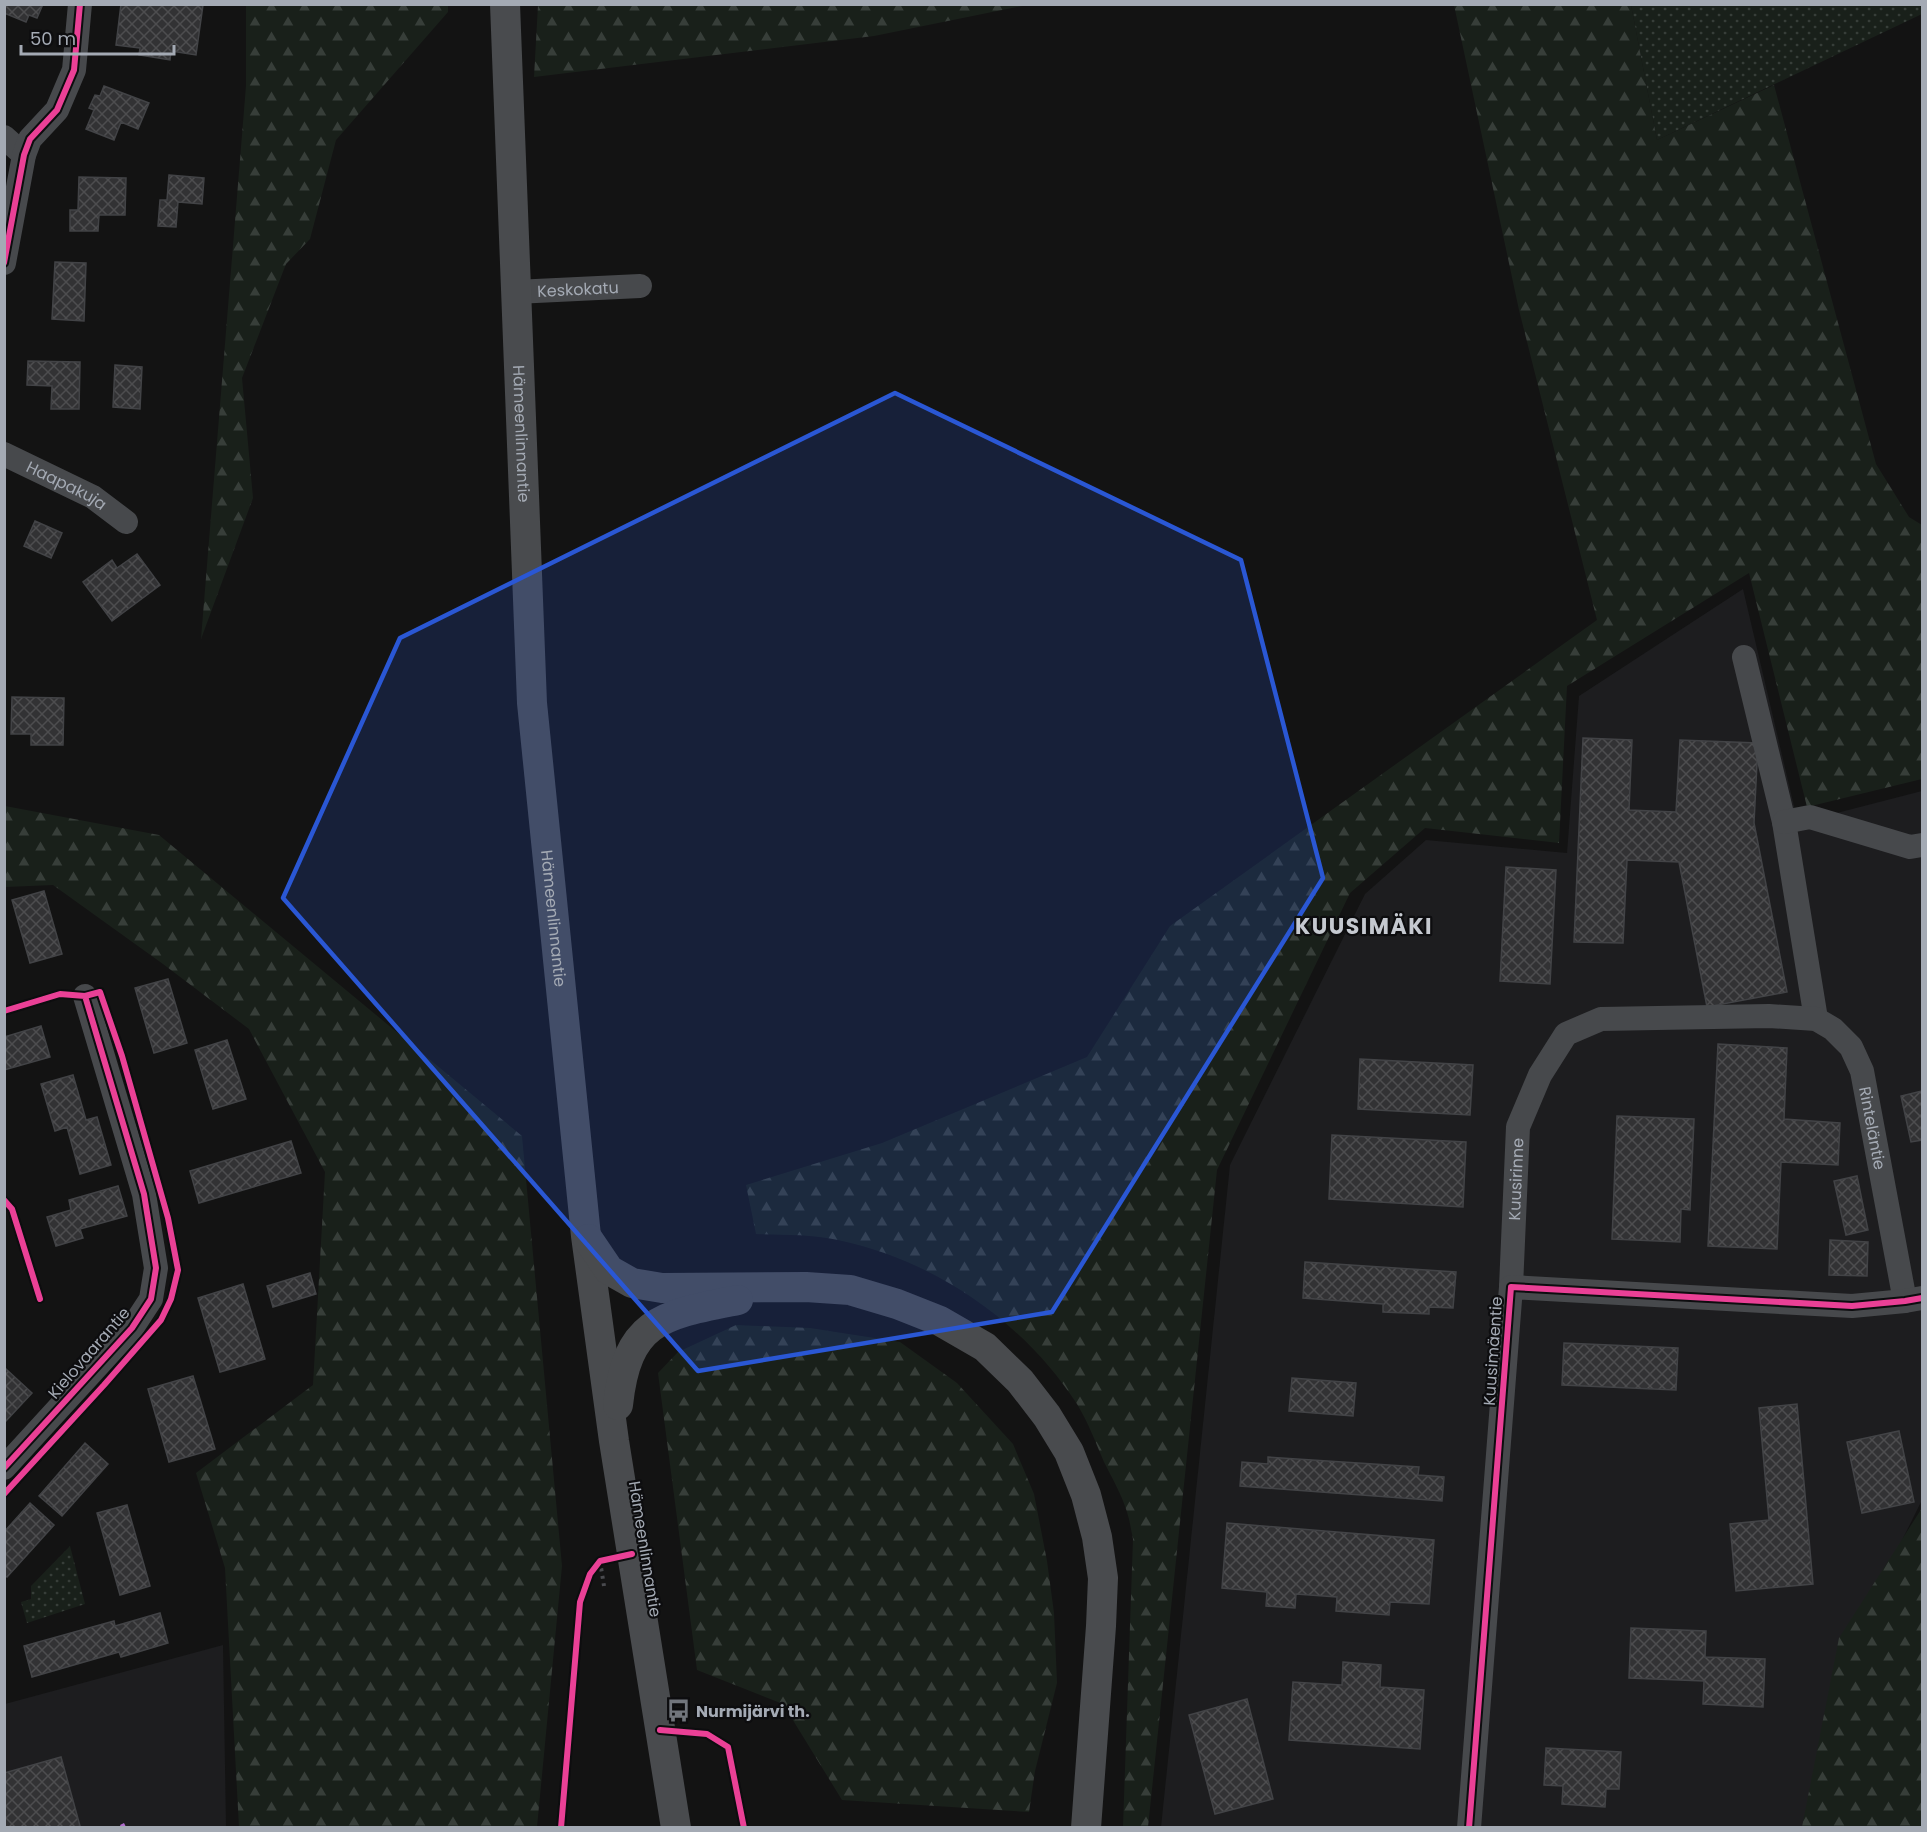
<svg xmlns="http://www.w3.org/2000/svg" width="1927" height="1832" viewBox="0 0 1927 1832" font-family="Poppins,sans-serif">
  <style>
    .built { fill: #1d1d1f }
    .green { fill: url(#green-dots) }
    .forest { fill: url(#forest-firs) }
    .building { fill: url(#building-cross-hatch); stroke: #424346; stroke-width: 1.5 }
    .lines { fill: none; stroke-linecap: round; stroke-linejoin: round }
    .path { stroke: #494a4e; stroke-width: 4; stroke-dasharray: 3 4.5; stroke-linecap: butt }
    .minor { stroke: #47494c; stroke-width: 24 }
    .major { stroke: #494b4e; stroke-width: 30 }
    .quiet { stroke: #b06ccc; stroke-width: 4.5; stroke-dasharray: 9 4.5; stroke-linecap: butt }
    .cycleway-casing { stroke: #0d0d0f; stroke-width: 10 }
    .cycleway { stroke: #ea4096; stroke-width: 6 }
    .marked { fill: #2a57d4; fill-opacity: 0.2; stroke: #2a57d4; stroke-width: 4.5; stroke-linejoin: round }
    .labels { text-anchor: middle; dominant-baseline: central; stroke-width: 4.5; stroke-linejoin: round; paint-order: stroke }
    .street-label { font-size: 16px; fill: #a4aab4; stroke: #0d0d0f }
    .poi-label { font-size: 16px; font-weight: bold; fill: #a4aab4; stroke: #0d0d0f; text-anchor: start }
    .district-label { font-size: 22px; font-weight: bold; letter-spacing: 1.5px; fill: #c5c9d0; stroke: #0d0d0f }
  </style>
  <defs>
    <pattern id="green-dots" width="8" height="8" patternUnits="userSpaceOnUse" patternTransform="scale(1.5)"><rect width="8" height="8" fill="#19201a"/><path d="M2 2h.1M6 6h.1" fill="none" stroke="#373e39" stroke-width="1.8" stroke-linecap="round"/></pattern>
    <pattern id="forest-firs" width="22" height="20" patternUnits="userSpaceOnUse" patternTransform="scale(1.5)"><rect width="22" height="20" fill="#19201a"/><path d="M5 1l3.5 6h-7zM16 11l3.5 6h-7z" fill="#373e39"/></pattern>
    <pattern id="building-cross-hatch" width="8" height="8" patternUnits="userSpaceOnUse" patternTransform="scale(1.5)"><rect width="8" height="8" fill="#323234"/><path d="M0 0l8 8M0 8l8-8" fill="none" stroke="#4d4d4f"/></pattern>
  </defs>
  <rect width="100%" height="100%" fill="#131313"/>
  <path class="built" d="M 1743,589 L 1798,823 L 1922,791 L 1922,1500 L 1849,1647 L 1815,1827 L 1161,1827 L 1230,1165 L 1365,894 L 1426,840 L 1567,853 L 1579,696 Z
    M 223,1645 L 226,1826 L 5,1828 L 5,1704 Z"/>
  <path class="green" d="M 1922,4 L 1922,14 L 1657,140 L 1631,5 Z
    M 70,1546 L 85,1604 L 27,1623 L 21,1602 L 31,1599 L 31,1586 Z"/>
  <path class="forest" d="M 246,5 L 448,5 L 448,12 L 336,140 L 310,239 L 286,264 L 242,378 L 253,498 L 201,639 L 246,86 Z
    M 538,5 L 538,4 L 1027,5 L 874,36 L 534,77 Z
    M 1454,5 L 1631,5 L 1657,140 L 1774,85 L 1876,464 L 1909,517 L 1922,525 L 1922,779 L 1807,807 L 1749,573 L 1567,686 L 1559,843 L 1425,828 L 1350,893 L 1217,1170 L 1148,1827 L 1123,1827 L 1133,1539 C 1131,1530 1130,1521 1127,1512 C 1122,1495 1112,1478 1104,1462 C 1096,1443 1088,1422 1077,1404 C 1023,1321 934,1260 838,1240 C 811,1234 783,1235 756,1234 L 746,1185 L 882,1143 L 1087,1057 L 1170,926 L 1597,620 L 1519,310 Z
    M 5,806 L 159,835 L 522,1136 L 562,1566 L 537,1827 L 239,1827 L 225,1568 L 196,1473 L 313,1385 L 325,1172 L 249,1029 L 163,964 L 53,885 L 5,887 Z
    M 736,1325 L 810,1328 L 900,1342 L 957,1383 L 1013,1444 L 1034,1494 L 1047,1561 L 1054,1613 L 1057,1683 L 1035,1771 L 1029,1812 L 842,1800 L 783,1704 L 697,1670 L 658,1373 L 678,1352 Z
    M 1922,1508 L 1922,1827 L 1802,1827 L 1839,1638 Z"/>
  <path class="building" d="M 4,4 L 43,4 L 37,18 L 29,15 L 26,22 L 4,13 Z
    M 121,4 L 203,5 L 196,55 L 171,51 L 170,60 L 139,55 L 140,48 L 116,45 Z
    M 104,86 L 149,103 L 138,129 L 121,122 L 114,140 L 86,129 L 94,110 L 89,108 L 95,95 L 100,96 Z
    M 169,175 L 204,178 L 202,204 L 178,202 L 176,227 L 158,226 L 160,200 L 167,200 Z
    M 79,177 L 126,178 L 125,215 L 99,215 L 98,231 L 70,231 L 70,210 L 78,210 Z
    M 55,262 L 86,263 L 84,321 L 52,319 Z
    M 28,361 L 80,362 L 79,409 L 51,409 L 52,386 L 27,385 Z
    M 115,365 L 142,367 L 140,409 L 113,407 Z
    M 35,521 L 62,533 L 51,558 L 24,546 Z
    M 137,554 L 160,585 L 112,621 L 83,582 L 112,560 L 117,568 Z
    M 12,697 L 64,698 L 63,745 L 31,745 L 31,734 L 11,734 Z
    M 1583,738 L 1632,740 L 1629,810 L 1676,812 L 1680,740 L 1758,743 L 1754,823 L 1787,992 L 1707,1007 L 1679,862 L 1627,860 L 1623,943 L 1574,942 Z
    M 1506,867 L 1556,870 L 1550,984 L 1500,981 Z
    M 44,891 L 62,954 L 30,963 L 12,900 Z
    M 168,979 L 187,1043 L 154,1053 L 135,988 Z
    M 41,1026 L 50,1057 L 4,1070 L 4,1037 Z
    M 227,1040 L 246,1099 L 213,1109 L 195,1050 Z
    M 1718,1044 L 1787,1048 L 1784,1119 L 1840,1123 L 1838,1165 L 1781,1162 L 1777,1249 L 1708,1246 Z
    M 1360,1059 L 1473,1065 L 1470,1115 L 1358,1109 Z
    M 73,1075 L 86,1120 L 97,1117 L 111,1165 L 80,1174 L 67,1127 L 55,1131 L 41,1084 Z
    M 1922,1091 L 1922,1140 L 1911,1142 L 1901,1096 Z
    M 1617,1116 L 1694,1119 L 1690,1210 L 1681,1209 L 1680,1242 L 1612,1239 Z
    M 1332,1135 L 1466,1142 L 1463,1207 L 1329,1199 Z
    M 291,1141 L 301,1173 L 199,1203 L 190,1171 Z
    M 1857,1176 L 1868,1230 L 1846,1235 L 1834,1181 Z
    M 118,1186 L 127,1216 L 80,1229 L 83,1238 L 56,1246 L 47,1217 L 71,1210 L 69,1200 Z
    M 1830,1240 L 1868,1242 L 1867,1276 L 1829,1275 Z
    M 1305,1262 L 1456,1272 L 1453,1308 L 1429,1307 L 1429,1314 L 1383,1312 L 1383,1304 L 1303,1298 Z
    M 310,1273 L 316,1294 L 273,1307 L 267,1286 Z
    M 243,1284 L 265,1359 L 220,1372 L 198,1298 Z
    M 1564,1343 L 1678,1348 L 1676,1390 L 1562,1385 Z
    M 6,1369 L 32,1393 L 4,1423 L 4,1371 Z
    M 193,1376 L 215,1449 L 169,1462 L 148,1389 Z
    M 1292,1378 L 1356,1383 L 1353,1416 L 1289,1411 Z
    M 1797,1404 L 1813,1584 L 1736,1591 L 1730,1524 L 1769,1520 L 1759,1408 Z
    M 1899,1431 L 1914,1502 L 1862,1513 L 1847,1442 Z
    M 85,1443 L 108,1464 L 62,1516 L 39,1496 Z
    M 1268,1457 L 1419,1467 L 1418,1475 L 1444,1477 L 1442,1501 L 1240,1486 L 1242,1462 L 1268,1464 Z
    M 30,1503 L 54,1525 L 7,1577 L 4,1575 L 4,1532 Z
    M 127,1505 L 150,1586 L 120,1595 L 97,1513 Z
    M 1227,1523 L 1434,1540 L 1429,1604 L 1390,1602 L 1389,1615 L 1336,1611 L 1337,1597 L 1296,1594 L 1295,1608 L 1266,1606 L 1267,1592 L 1222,1588 Z
    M 160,1613 L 168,1643 L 121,1657 L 119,1652 L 32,1677 L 24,1646 L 114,1621 L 115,1626 Z
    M 1631,1628 L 1706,1631 L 1705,1657 L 1765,1659 L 1763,1707 L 1703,1704 L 1704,1681 L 1629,1678 Z
    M 1343,1662 L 1381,1665 L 1380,1687 L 1424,1690 L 1420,1749 L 1289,1740 L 1293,1682 L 1342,1685 Z
    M 1247,1699 L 1273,1799 L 1215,1814 L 1189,1715 Z
    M 1546,1748 L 1621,1752 L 1619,1789 L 1606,1789 L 1605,1807 L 1562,1804 L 1563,1786 L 1544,1785 Z
    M 61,1757 L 80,1826 L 73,1828 L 4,1828 L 4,1773 Z"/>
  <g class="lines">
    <path class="path" d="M 600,1561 L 604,1586"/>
    <g class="minor">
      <path d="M 4,137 L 24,155"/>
      <path d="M 4,263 L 24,155 L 30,139 L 57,110 L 74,70 L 80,4"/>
      <path id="s1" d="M 515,292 L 640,286"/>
      <path id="s2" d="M 4,454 L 93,497 L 126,522"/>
      <path d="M 1744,657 L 1784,822 L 1816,1019"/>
      <path d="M 1784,822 L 1810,817 L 1910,847 L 1922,845"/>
      <path id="s3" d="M 1511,1287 L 1518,1127 L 1540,1075 L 1566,1034 L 1601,1019 L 1769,1016 L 1816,1019 L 1833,1029 L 1851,1047 L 1862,1071 L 1905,1301"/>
      <path d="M 4,1468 L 132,1328 L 151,1299 L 156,1268 L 144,1194 L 85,996"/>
      <path d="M 1469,1828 L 1511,1287 L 1852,1306 L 1905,1301 L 1922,1298"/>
    </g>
    <g class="major">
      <path id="s4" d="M 505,4 L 532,703 L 586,1236 L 614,1441 L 676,1828"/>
      <path d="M 588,1239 L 609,1270 L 632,1283 L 662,1288 L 806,1287 L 850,1290 L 897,1304 L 940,1321 L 985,1347 L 1020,1381 L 1047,1416 L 1069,1452 L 1086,1495 L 1097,1537 L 1103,1578 L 1101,1626 L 1086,1828"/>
      <path d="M 618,1405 C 627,1319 663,1315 738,1300"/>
    </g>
    <path class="quiet" d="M 122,1824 L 124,1828"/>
    <defs>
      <path id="cycleway" d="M 4,263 L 24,155 L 30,139 L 57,110 L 74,70 L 80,4
        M 4,1011 L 60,994 L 85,996 L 100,992 L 122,1056 L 168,1218 L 178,1270 L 171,1299 L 161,1320 L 104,1385 L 4,1494
        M 4,1200 L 12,1209 L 40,1299
        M 4,1468 L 132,1328 L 151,1299 L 156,1268 L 144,1194 L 85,996
        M 660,1730 L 707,1734 L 728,1747 L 744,1828
        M 561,1828 L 580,1602 L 590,1574 L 600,1561 L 632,1554
        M 1469,1828 L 1511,1287 L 1852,1306 L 1905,1301 L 1922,1298"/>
    </defs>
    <use href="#cycleway" class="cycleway-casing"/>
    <use href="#cycleway" class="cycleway"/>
  </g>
  <path class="marked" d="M 895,393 L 1241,560 L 1323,878 L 1052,1312 L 698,1371 L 283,898 L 400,638 Z"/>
  <defs>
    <symbol id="bus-bare" viewBox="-9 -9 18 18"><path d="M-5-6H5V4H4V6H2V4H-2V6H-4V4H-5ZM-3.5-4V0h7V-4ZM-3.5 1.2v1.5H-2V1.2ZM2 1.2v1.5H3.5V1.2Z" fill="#71757c" stroke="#0d0d0f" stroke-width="2.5" paint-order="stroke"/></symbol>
  </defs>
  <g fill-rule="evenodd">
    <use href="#bus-bare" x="662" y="1694" width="33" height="33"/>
  </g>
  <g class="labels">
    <g class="street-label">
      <text stroke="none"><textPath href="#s1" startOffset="63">Keskokatu</textPath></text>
      <text stroke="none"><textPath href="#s4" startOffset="430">Hämeenlinnantie</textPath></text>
      <text stroke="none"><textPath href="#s2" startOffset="70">Haapakuja</textPath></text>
      <text stroke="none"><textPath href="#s4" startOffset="916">Hämeenlinnantie</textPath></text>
      <text stroke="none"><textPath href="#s3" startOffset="648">Rinteläntie</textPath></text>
      <text stroke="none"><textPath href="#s3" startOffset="108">Kuusirinne</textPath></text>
      <text transform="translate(1493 1351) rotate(-86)">Kuusimäentie</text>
      <text transform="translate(89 1353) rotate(-49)">Kielovaarantie</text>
      <text transform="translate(645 1549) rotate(81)">Hämeenlinnantie</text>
    </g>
    <g class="poi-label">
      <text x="696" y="1711">Nurmijärvi th.</text>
    </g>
    <g class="district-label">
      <text x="1364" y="926">KUUSIMÄKI</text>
    </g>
  </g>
  <rect width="1927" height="1832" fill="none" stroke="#a4aab4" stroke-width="12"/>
  <path d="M21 45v9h153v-9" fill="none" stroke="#a4aab4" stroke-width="3"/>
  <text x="30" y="45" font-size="18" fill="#a4aab4" stroke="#0d0d0f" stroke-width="4.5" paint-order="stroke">50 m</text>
</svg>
